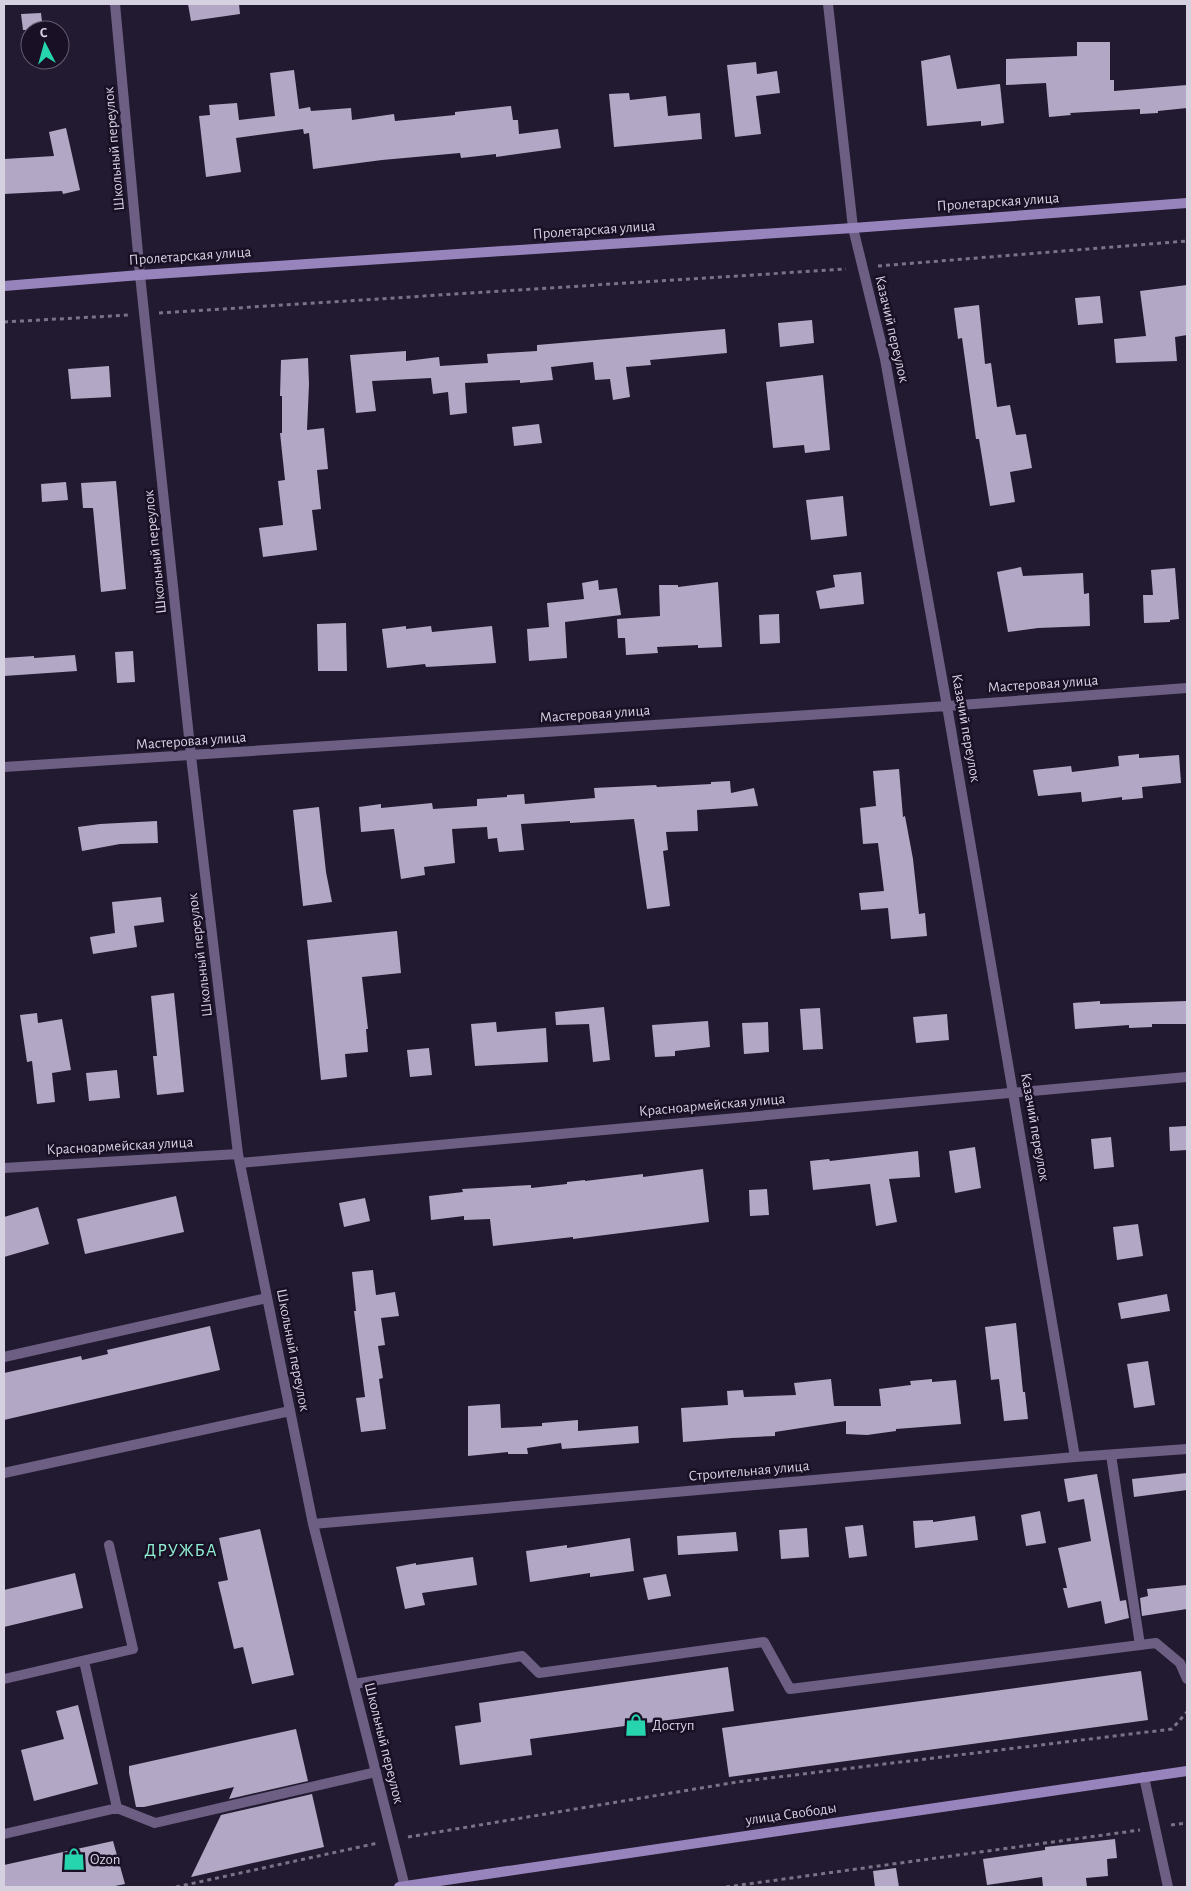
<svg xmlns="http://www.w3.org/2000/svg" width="1191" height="1891" viewBox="0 0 1191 1891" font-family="'Alegreya Sans',sans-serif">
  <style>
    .building { fill: #b2a8c5 }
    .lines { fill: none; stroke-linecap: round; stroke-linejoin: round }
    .path { stroke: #7a7386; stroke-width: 3; stroke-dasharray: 4 4; stroke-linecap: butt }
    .lane { stroke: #6c5f83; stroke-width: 10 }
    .street { stroke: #6c5f83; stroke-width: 10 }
    .secondary { stroke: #9884bd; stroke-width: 10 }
    .labels { text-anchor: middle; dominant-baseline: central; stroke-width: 5; stroke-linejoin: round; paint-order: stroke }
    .street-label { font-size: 15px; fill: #d6d1e1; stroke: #191026 }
    .poi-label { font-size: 15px; fill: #d6d1e1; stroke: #191026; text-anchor: start }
    .quarter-label { font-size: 18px; letter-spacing: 1px; fill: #91f0d3; stroke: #191026 }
  </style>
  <rect width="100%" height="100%" fill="#221a30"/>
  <path class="building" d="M 188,4 L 239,4 L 240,14 L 191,21 Z
    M 41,13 L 43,30 L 23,30 L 21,14 Z
    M 1077,42 L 1110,42 L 1110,80 L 1114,80 L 1114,91 L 1187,85 L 1187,108 L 1158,111 L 1158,113 L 1140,114 L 1140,109 L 1070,113 L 1071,115 L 1049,117 L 1046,83 L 1006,85 L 1006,59 L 1077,56 Z
    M 950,55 L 957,89 L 1000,84 L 1004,123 L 981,126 L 981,121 L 927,126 L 921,61 Z
    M 756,62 L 757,74 L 777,71 L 780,93 L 756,96 L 761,134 L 735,137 L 727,65 Z
    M 294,70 L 299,109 L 310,107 L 311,111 L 351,108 L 352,120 L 394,114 L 395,121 L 455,115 L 455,112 L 511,106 L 513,120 L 518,120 L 519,134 L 558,129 L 561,148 L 496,157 L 496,154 L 461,158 L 460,153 L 382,160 L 313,169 L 309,133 L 304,134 L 303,129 L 236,138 L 241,172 L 206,177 L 199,116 L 210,115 L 209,105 L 237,103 L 239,120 L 275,116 L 270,73 Z
    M 629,93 L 630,100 L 666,96 L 668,116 L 700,113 L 702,139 L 614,147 L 609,94 Z
    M 66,128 L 80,190 L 63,194 L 62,191 L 4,194 L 4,159 L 54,156 L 49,132 Z
    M 1187,285 L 1187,335 L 1175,337 L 1177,361 L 1116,363 L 1114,339 L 1146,336 L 1140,291 Z
    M 1100,296 L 1103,323 L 1078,325 L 1075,298 Z
    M 979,305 L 985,364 L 991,363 L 997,407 L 1010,405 L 1016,435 L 1026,434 L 1032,468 L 1010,472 L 1015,502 L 990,506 L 979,439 L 976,439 L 962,338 L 958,339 L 954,308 Z
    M 812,320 L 814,343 L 780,347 L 778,323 Z
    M 725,329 L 727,353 L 650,360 L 651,365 L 626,367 L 630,397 L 613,400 L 610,379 L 595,380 L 593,362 L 551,367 L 553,380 L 520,383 L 520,380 L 465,383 L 467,413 L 450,415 L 448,392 L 433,394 L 431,378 L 372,381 L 376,411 L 356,413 L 350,355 L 406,351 L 406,361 L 439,357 L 440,366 L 488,363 L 487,354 L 537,351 L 537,345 Z
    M 308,358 L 309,384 L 307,430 L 324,428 L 328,469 L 317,470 L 321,509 L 312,510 L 317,550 L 263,557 L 259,528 L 283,525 L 278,481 L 285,480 L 280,433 L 282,433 L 282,396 L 280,396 L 281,360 Z
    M 109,366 L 111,397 L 71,399 L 68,369 Z
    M 823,375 L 830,450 L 805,453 L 804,445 L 773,448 L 766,382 Z
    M 539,424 L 542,443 L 514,446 L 512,427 Z
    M 116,481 L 126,589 L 101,592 L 93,508 L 83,508 L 81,483 Z
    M 66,482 L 68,500 L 42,502 L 41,484 Z
    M 843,496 L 847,536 L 811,540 L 806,500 Z
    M 1021,567 L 1023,576 L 1083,573 L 1084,594 L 1089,593 L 1090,626 L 1038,628 L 1008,632 L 997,572 Z
    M 1175,568 L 1179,619 L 1170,620 L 1170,622 L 1144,623 L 1143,595 L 1153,595 L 1151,570 Z
    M 861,572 L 864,604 L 820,609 L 816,591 L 835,587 L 833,575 Z
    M 598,580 L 599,590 L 617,588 L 621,615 L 565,622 L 567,658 L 529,661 L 527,629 L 549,627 L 547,603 L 584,599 L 582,583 Z
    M 718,582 L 722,647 L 698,648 L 698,645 L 657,647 L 658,653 L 626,655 L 625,638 L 618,638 L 617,619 L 660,616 L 659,585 L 678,585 L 678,587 Z
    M 779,614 L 780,643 L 760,644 L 759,615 Z
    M 346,623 L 347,671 L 318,671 L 317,624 Z
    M 406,626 L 406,629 L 431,626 L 432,632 L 492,626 L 496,663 L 426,667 L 425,664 L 387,668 L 382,629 Z
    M 133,651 L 135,682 L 117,683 L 115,652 Z
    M 75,655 L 77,671 L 4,676 L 4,658 L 34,656 L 34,658 Z
    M 1139,754 L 1139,758 L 1179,755 L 1181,783 L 1142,787 L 1143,798 L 1122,800 L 1122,797 L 1082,802 L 1081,792 L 1038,796 L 1033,770 L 1071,766 L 1072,772 L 1119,766 L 1118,756 Z
    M 899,769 L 903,817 L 905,816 L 913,859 L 919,914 L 925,913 L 927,936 L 891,939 L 888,908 L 861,910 L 859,893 L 884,891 L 878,843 L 863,844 L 860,808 L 876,806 L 873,771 Z
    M 730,781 L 731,793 L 754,788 L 758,806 L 697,810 L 698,831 L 666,832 L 668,850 L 663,851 L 670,906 L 647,909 L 634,819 L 570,823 L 570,821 L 521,824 L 524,850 L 499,852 L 497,838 L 488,839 L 487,827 L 452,829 L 455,863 L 424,867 L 425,875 L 401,879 L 394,829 L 361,832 L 359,807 L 381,804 L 381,808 L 432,803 L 433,809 L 477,806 L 477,799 L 507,797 L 507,795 L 524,794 L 525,804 L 595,798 L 594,788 L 656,785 L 657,787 L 711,784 L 711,782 Z
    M 319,807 L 326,872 L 332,902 L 303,906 L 293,810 Z
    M 157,821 L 158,843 L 120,844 L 82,851 L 78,827 L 100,824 Z
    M 161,897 L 164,922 L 134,926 L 137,947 L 93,954 L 90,937 L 115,933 L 112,902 Z
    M 397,931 L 401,973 L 362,977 L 368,1029 L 366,1029 L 368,1052 L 345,1054 L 347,1077 L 321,1080 L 307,940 Z
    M 174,993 L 184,1092 L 157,1095 L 153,1056 L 157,1056 L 151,996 Z
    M 1100,1001 L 1100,1004 L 1187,1001 L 1187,1024 L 1152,1024 L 1152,1027 L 1129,1028 L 1129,1025 L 1075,1029 L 1073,1003 Z
    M 604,1007 L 610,1060 L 593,1062 L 589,1024 L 556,1025 L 555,1012 Z
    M 820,1008 L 823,1049 L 803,1050 L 800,1009 Z
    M 37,1013 L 38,1023 L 62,1019 L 71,1070 L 52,1073 L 55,1102 L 37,1104 L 32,1061 L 27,1062 L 20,1015 Z
    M 947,1014 L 949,1040 L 916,1043 L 913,1017 Z
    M 708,1021 L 710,1047 L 675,1051 L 675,1056 L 655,1057 L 652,1025 Z
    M 496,1022 L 497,1032 L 546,1028 L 548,1062 L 475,1066 L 471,1024 Z
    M 768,1022 L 769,1052 L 744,1054 L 742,1023 Z
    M 429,1048 L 432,1075 L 410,1077 L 407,1050 Z
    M 117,1070 L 120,1098 L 89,1101 L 86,1073 Z
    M 1187,1126 L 1187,1150 L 1170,1151 L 1169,1127 Z
    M 1111,1137 L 1114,1167 L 1094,1169 L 1091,1139 Z
    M 975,1147 L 981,1188 L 955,1193 L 949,1151 Z
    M 918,1151 L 920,1177 L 889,1179 L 897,1222 L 876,1226 L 870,1184 L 813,1190 L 810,1161 L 829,1159 L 830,1161 Z
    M 703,1169 L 709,1222 L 573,1239 L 573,1237 L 493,1246 L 490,1219 L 464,1220 L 464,1216 L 431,1220 L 429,1196 L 463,1192 L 462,1189 L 531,1185 L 531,1188 L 567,1184 L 567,1182 L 585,1180 L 585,1181 L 643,1174 L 643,1177 Z
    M 767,1189 L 769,1215 L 750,1216 L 749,1190 Z
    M 176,1196 L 184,1232 L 85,1254 L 77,1219 Z
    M 365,1198 L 370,1221 L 344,1227 L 339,1203 Z
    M 38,1207 L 49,1244 L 4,1257 L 4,1217 Z
    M 1138,1224 L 1143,1256 L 1117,1260 L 1113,1227 Z
    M 373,1270 L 376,1295 L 395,1292 L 399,1316 L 381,1318 L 385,1345 L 378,1346 L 383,1378 L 379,1379 L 386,1429 L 361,1432 L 356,1398 L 365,1397 L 354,1311 L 356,1311 L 352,1272 Z
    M 1167,1294 L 1170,1311 L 1121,1319 L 1118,1303 Z
    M 1016,1323 L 1023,1392 L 1025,1392 L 1028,1419 L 1004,1421 L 999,1379 L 991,1380 L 985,1327 Z
    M 210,1326 L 220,1370 L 4,1420 L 4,1373 L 81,1356 L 82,1360 L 108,1354 L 107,1350 Z
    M 1148,1361 L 1155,1405 L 1134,1408 L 1127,1364 Z
    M 831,1379 L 834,1406 L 881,1406 L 879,1389 L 911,1385 L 910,1381 L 932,1379 L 932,1382 L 956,1380 L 961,1424 L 896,1429 L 896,1431 L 867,1435 L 846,1434 L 846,1421 L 775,1432 L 775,1436 L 732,1438 L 683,1442 L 681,1408 L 728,1405 L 727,1391 L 743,1390 L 744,1397 L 796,1395 L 794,1383 Z
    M 500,1404 L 501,1428 L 542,1426 L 542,1423 L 578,1420 L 578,1431 L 638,1426 L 639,1443 L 562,1449 L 561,1443 L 527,1448 L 528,1454 L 508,1454 L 508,1452 L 468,1456 L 468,1406 Z
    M 1187,1473 L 1187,1490 L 1134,1497 L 1132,1479 Z
    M 1097,1474 L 1120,1601 L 1126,1600 L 1129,1618 L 1105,1624 L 1101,1601 L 1068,1608 L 1063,1588 L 1067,1588 L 1058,1548 L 1091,1541 L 1084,1499 L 1068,1502 L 1064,1479 Z
    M 1040,1511 L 1046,1543 L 1026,1546 L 1021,1515 Z
    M 975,1516 L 978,1540 L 915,1548 L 913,1521 L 933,1520 L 933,1522 Z
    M 863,1525 L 867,1556 L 849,1558 L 845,1527 Z
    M 807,1528 L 809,1557 L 781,1559 L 779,1530 Z
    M 260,1529 L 294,1675 L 252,1684 L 243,1647 L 234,1649 L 218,1582 L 228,1580 L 219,1538 Z
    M 736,1532 L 738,1551 L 678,1555 L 677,1536 Z
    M 630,1538 L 634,1571 L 590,1577 L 590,1573 L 530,1582 L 526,1551 L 567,1545 L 567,1548 Z
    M 473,1557 L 477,1585 L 422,1593 L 425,1605 L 405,1609 L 396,1567 L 416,1563 L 416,1565 Z
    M 75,1573 L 83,1608 L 4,1627 L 4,1590 Z
    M 666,1574 L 671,1596 L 648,1600 L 643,1578 Z
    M 1187,1585 L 1187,1609 L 1142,1616 L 1140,1598 L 1148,1596 L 1147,1589 Z
    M 728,1667 L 734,1711 L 530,1739 L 532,1755 L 460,1765 L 455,1726 L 481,1722 L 479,1703 Z
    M 1141,1671 L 1148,1720 L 729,1777 L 722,1728 Z
    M 78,1705 L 98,1784 L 34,1801 L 21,1750 L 64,1739 L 56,1711 Z
    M 296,1729 L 308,1781 L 229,1799 L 234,1787 L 144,1807 L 136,1807 L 129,1773 L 129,1766 Z
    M 312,1794 L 324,1847 L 191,1877 L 221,1815 Z
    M 1115,1839 L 1117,1858 L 1107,1859 L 1108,1876 L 1086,1878 L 1087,1887 L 1043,1887 L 1042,1877 L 987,1885 L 983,1859 L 1045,1850 L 1045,1847 Z
    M 113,1841 L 125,1884 L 110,1887 L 4,1887 L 4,1865 Z
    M 896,1868 L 899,1887 L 875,1887 L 873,1871 Z"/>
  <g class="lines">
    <path class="path" d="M 878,266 L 1187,241
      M 159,313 L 846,269
      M 4,322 L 130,315
      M 1171,1825 L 1187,1823
      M 408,1837 L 737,1782 L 1172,1729 L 1187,1712
      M 176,1887 L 378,1843
      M 726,1887 L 1140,1830"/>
    <path class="lane" d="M 4,1357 L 267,1298
      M 1111,1455 L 1140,1645
      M 4,1473 L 290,1411
      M 84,1661 L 117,1808
      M 4,1679 L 133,1649 L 109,1545
      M 354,1684 L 522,1656 L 539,1673 L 764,1642 L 790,1689 L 1156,1643 L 1180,1663 L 1187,1679
      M 4,1834 L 117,1808 L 155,1823 L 376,1772"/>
    <path class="street" d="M 115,4 L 140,275 L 191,756 L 238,1154 L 313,1524 L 405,1887
      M 828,4 L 853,228 L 885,359 L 947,706 L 1075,1457
      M 4,767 L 947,706 L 1187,688
      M 240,1163 L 1187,1077
      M 4,1168 L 238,1154
      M 313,1524 L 1075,1457 L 1187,1449
      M 1144,1777 L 1168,1887"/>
    <path class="secondary" d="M 4,286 L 140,275 L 853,228 L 1187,203
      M 399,1887 L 1187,1771"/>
  </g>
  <defs>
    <symbol id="shop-bare" viewBox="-9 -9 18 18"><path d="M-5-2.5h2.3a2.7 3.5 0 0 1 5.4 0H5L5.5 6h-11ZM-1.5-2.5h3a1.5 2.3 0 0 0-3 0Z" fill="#26d5ae" stroke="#191026" stroke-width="2.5" paint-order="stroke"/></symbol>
  </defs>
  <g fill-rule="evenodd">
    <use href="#shop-bare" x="620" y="1709" width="32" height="32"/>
    <use href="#shop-bare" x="58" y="1843" width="32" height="32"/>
  </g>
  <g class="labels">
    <g class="street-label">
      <text transform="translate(114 149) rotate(-95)">Школьный переулок</text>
      <text transform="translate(998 202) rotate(-4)">Пролетарская улица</text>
      <text transform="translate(594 230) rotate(-4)">Пролетарская улица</text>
      <text transform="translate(190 256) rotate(-4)">Пролетарская улица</text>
      <text transform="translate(892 329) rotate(77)">Казачий переулок</text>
      <text transform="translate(155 552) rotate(-96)">Школьный переулок</text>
      <text transform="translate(1043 684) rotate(-4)">Мастеровая улица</text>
      <text transform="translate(595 714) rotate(-4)">Мастеровая улица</text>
      <text transform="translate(966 728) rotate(80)">Казачий переулок</text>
      <text transform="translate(191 741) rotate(-4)">Мастеровая улица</text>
      <text transform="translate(200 955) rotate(-97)">Школьный переулок</text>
      <text transform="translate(712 1105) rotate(-5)">Красноармейская улица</text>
      <text transform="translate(1035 1127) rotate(80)">Казачий переулок</text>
      <text transform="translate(120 1146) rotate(-3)">Красноармейская улица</text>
      <text transform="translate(293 1350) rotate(79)">Школьный переулок</text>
      <text transform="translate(749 1471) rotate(-5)">Строительная улица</text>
      <text transform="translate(384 1743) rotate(76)">Школьный переулок</text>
      <text transform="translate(791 1814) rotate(-8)">улица Свободы</text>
    </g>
    <g class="poi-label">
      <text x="652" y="1725">Доступ</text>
      <text x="90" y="1859">Ozon</text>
    </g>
    <g class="quarter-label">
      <text x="181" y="1551">ДРУЖБА</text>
    </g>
  </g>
  <rect width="1191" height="1891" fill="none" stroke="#d6d1e1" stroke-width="10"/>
  <g transform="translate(45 45) rotate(354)"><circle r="24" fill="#191026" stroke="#655d71"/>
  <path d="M0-4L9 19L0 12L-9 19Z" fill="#26d5ae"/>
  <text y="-8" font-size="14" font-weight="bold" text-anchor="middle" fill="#d6d1e1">С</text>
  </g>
</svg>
